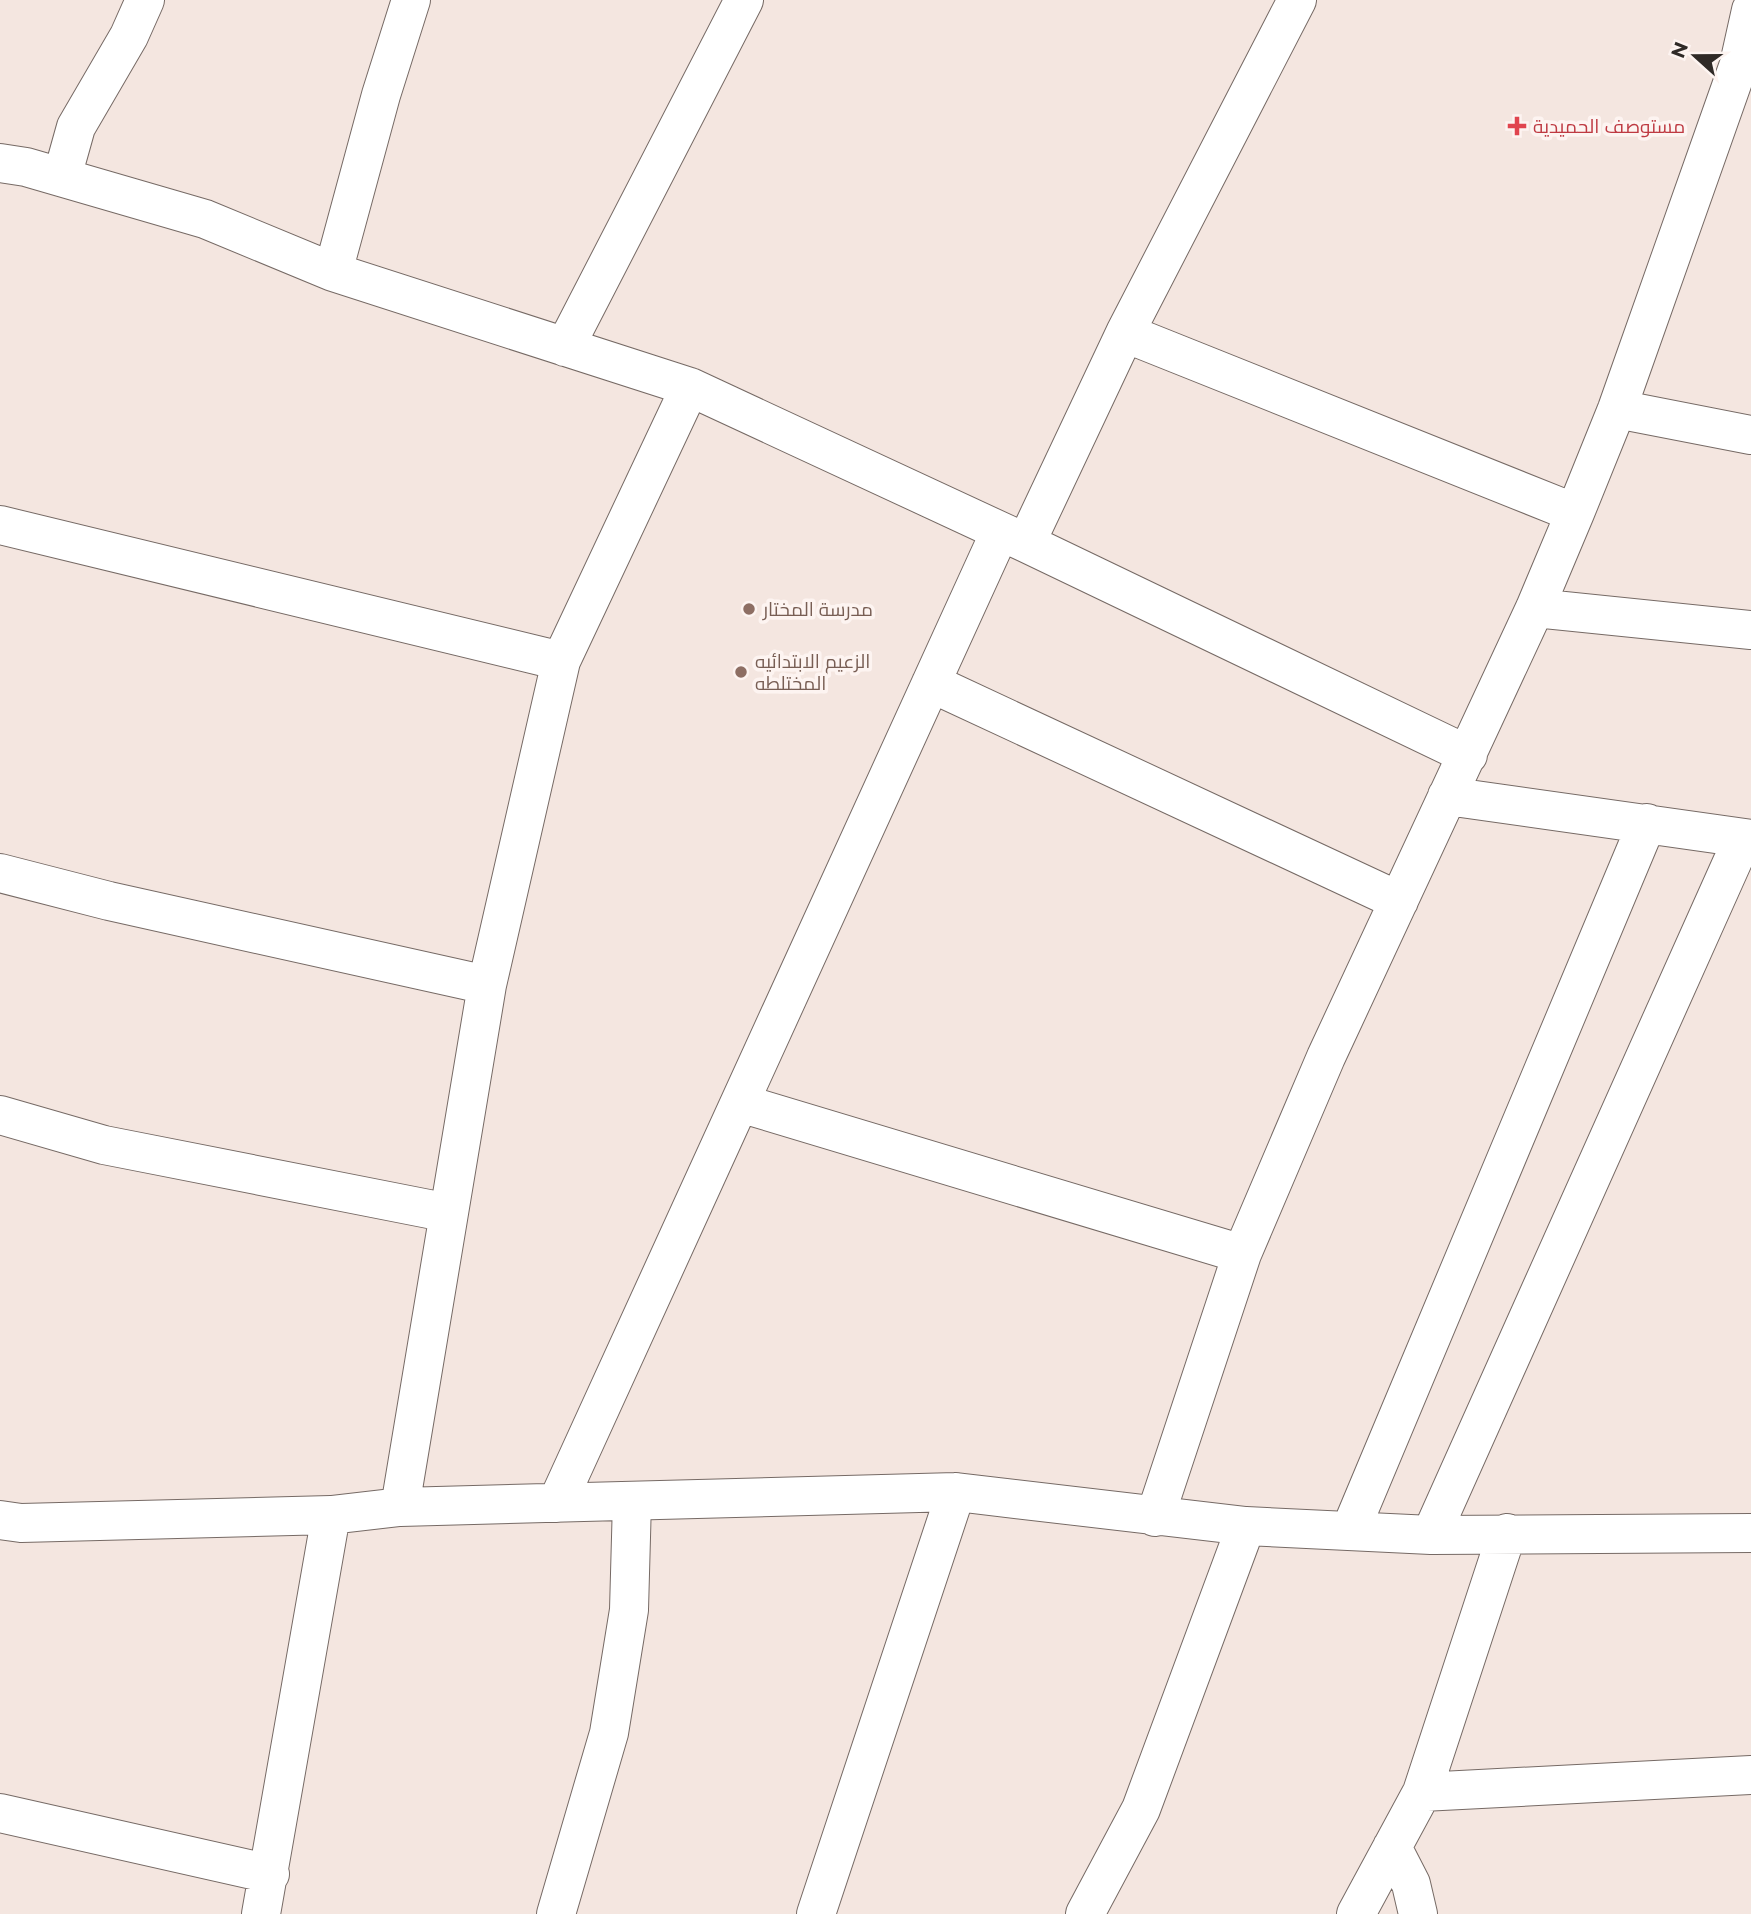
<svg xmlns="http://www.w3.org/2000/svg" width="1751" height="1914" viewBox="0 0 1751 1914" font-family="Montserrat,Cairo,sans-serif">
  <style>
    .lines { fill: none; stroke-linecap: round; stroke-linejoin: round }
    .minor-casing { stroke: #766a65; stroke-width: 40 }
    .minor { stroke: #fff; stroke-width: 38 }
    .health-dot { fill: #e0444e; stroke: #fdf4f1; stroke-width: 2.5 }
    .education-dot { fill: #8d6e63; stroke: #fdf4f1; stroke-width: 2.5 }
    .labels { text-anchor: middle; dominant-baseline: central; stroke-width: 7; stroke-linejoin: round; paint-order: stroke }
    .health-label { font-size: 19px; fill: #be3a42; stroke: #fdf4f1; text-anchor: start }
    .education-label { font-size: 19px; fill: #785e54; stroke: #fdf4f1; text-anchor: start }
  </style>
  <rect width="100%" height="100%" fill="#f4e6e0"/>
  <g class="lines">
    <defs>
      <path id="minor" d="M 0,163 L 26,167 L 205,219 L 333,272 L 690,387 L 1026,543 L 1468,755
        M 62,177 L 76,127 L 129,36 L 145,0
        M 333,272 L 381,95 L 411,0
        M 1125,333 L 1297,0
        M 565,347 L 744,0
        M 1617,409 L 1751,435
        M 0,525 L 561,661
        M 1026,543 L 1125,333 L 1575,513
        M 1535,608 L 1751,630
        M 931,683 L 1399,901
        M 1447,796 L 1751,839
        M 0,873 L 109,901 L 487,985
        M 740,1103 L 1242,1254
        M 0,1115 L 104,1145 L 449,1213
        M 557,1503 L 1000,532
        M 400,1507 L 487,985 L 561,661 L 690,387
        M 1155,1517 L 1242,1254 L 1326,1057 L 1535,608 L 1575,513 L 1617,409 L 1739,64 L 1751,10
        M 0,1520 L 21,1523 L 331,1515 L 400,1507 L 956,1492 L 1246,1526 L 1431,1535 L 1751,1533
        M 1350,1531 L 1647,823
        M 1431,1535 L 1743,838
        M 1422,1792 L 1751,1775
        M 0,1813 L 270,1874
        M 1392,1847 L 1411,1884 L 1418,1914
        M 261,1914 L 331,1515
        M 556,1914 L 609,1733 L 629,1610 L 632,1501
        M 816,1914 L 956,1492
        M 1085,1914 L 1141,1809 L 1246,1526
        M 1356,1914 L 1422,1792 L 1507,1533"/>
    </defs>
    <use href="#minor" class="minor-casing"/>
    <use href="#minor" class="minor"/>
  </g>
  <path class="health-dot" d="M1513.5 115.5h7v7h7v7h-7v7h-7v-7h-7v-7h7z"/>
  <g class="education-dot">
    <circle cx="749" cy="609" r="7"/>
    <circle cx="741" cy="672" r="7"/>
  </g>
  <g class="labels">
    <g class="health-label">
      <text x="1533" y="126">مستوصف الحميدية</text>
    </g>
    <g class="education-label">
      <text x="763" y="609">مدرسة المختار</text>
      <text x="755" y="661">الزعيم الابتدائيه<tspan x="755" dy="22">المختلطه</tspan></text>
    </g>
  </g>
  <g transform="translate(1695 56) rotate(291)" stroke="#fdf4f1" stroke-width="5" paint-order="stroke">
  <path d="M0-5L12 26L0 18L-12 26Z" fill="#2f2a27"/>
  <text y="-10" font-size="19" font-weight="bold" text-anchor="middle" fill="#2f2a27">N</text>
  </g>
</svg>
